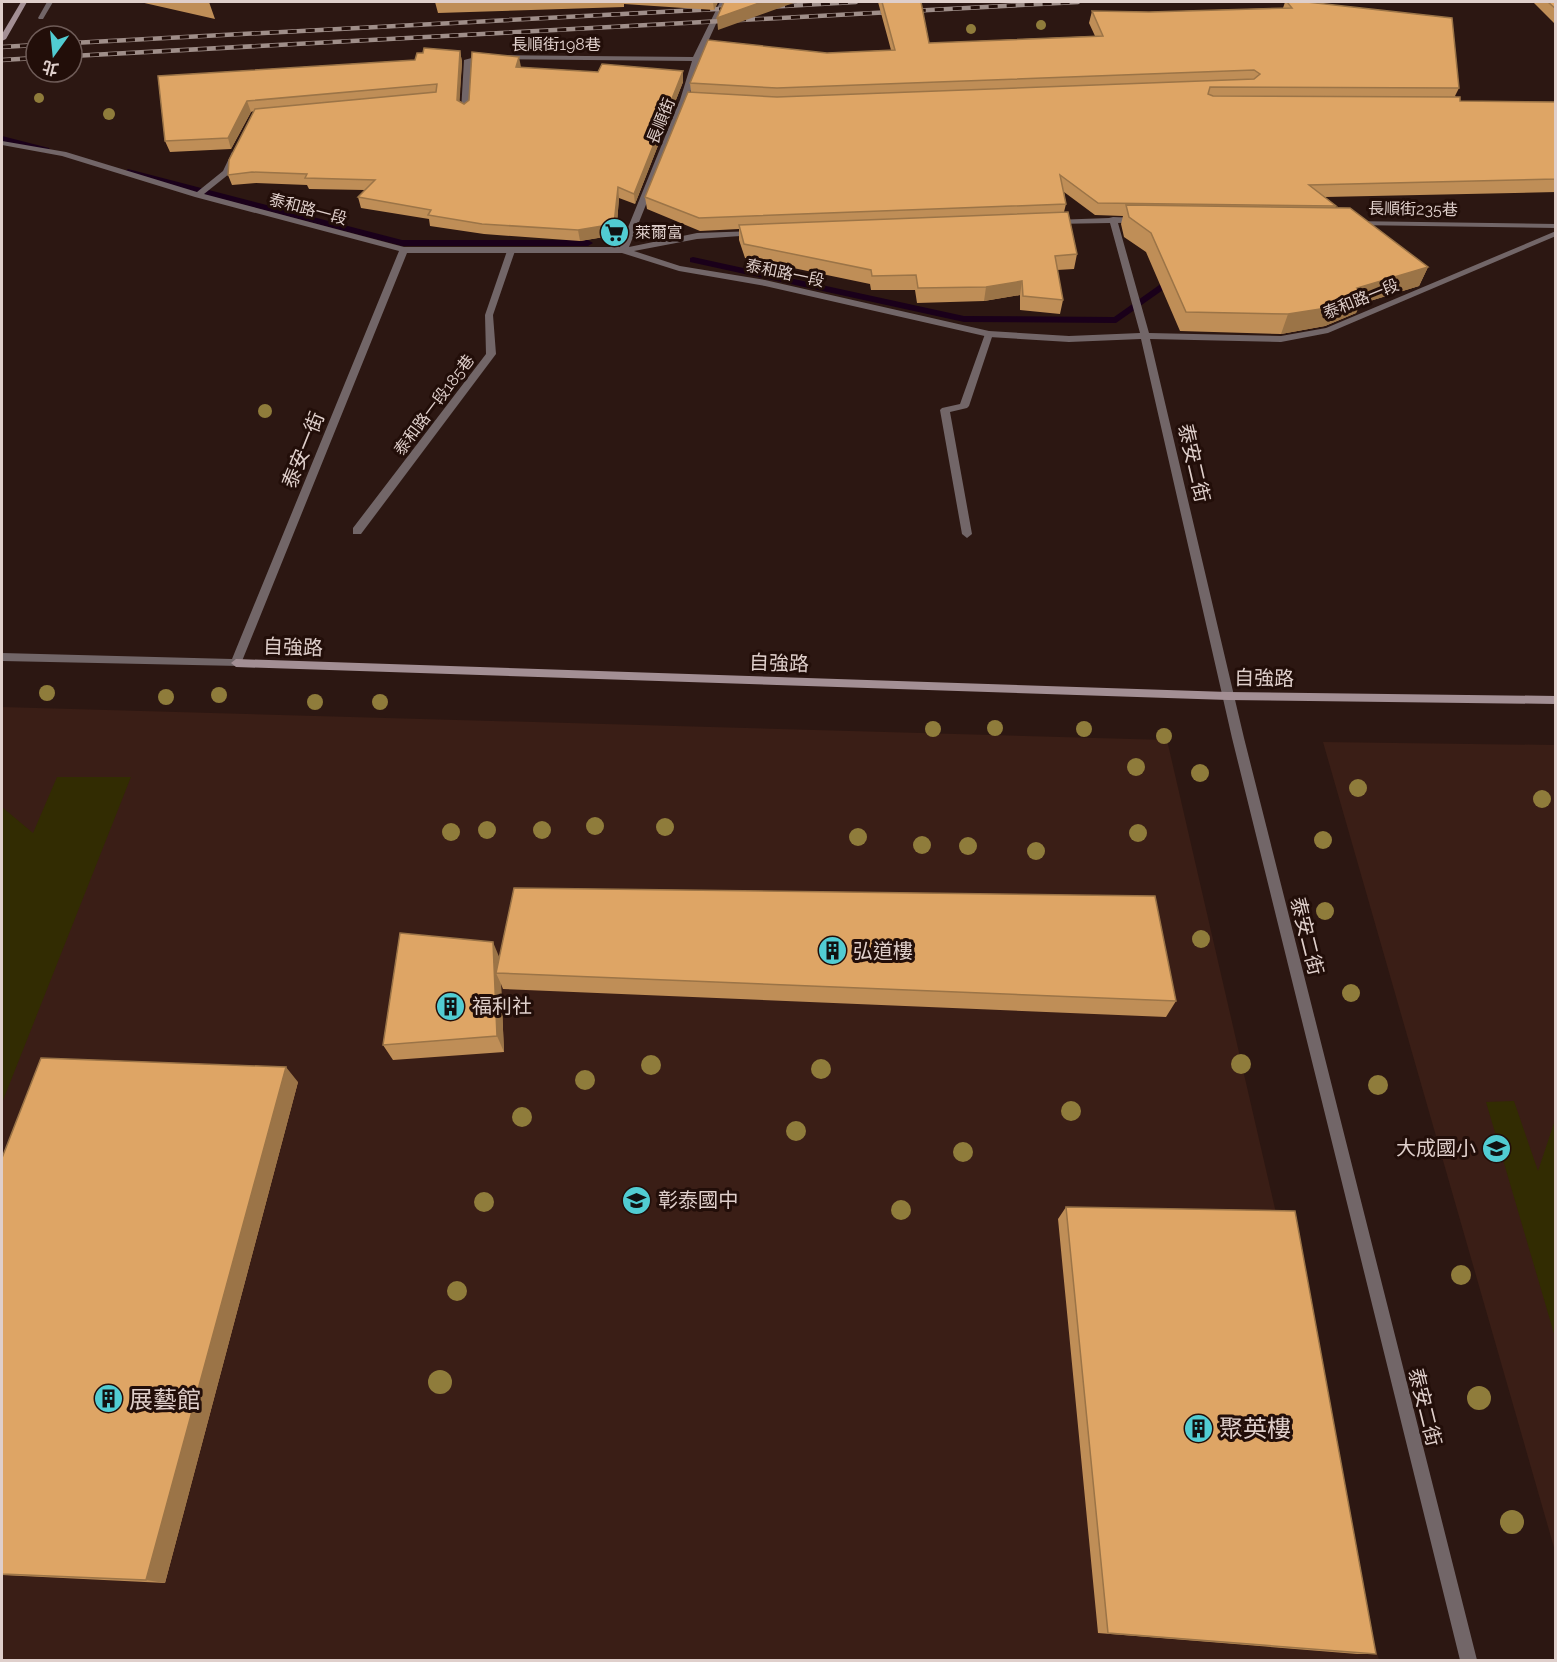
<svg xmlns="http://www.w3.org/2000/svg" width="1557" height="1662" viewBox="0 0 1557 1662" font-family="Raleway,'Noto Sans TC',sans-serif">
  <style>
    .built { fill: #3a1e16 }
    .green { fill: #322c02 }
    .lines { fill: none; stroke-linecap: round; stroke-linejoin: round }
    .stream { fill: #1a001a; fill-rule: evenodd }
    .lane { fill: #726668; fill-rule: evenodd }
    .street { fill: #726668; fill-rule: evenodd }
    .secondary { fill: #a38f94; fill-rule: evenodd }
    .rail-casing { stroke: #9f8e89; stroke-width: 4.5 }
    .rail { stroke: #220e09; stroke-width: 3; stroke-dasharray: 9; stroke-linecap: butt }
    .tree { fill: #8f7c3b }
    .wall { fill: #bf8e57 }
    .shaded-wall { fill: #9b7447 }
    .building { fill: #dea565; stroke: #9b7447; stroke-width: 1.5 }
    .labels { text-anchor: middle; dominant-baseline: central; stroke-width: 6; stroke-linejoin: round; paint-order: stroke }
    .far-street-label { font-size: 16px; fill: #dfcfcb; stroke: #220e09 }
    .far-poi-label { font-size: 16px; fill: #dfcfcb; stroke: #220e09; text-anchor: start }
    .street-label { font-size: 20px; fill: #dfcfcb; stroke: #220e09 }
    .poi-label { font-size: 20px; fill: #dfcfcb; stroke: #220e09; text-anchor: start }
    .near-poi-label { font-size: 24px; fill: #dfcfcb; stroke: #220e09; text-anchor: start }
  </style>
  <rect width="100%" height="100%" fill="#2c1712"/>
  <path class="built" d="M 2,707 L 1167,740 L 1379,1660 L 2,1660 Z
    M 1323,742 L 1555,745 L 1555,1551 Z"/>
  <path class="green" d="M 57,777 L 131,777 L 2,1103 L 2,807 L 33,833 Z
    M 1514,1101 L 1538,1171 L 1555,1120 L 1555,1337 L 1486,1102 Z"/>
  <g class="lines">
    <path class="stream" d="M 2,136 L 49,148 L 50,150 L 46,153 L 2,141 Z
      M 128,169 L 402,240 L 588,240 L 593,243 L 588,246 L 402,246 L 125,174 L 124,172 Z
      M 693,257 L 964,316 L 1114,317 L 1172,276 L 1180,278 L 1116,323 L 964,322 L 690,262 L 690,258 Z"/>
    <path class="lane" d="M 47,2 L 53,2 L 43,19 L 39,19 L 38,18 Z
      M 511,248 L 515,251 L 493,315 L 496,354 L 361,534 L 353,534 L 353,528 L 486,354 L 485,315 L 507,251 Z
      M 989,331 L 993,334 L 969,406 L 967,408 L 950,412 L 972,534 L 967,538 L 962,534 L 940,410 L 942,408 L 960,404 L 985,334 Z"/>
    <path class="street" d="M 720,2 L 726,2 L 700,59 L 688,100 L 629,247 L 697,233 L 755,231 L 759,233 L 755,235 L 697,239 L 634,251 L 680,266 L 765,280 L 989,331 L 1069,336 L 1140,333 L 1110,223 L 1054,224 L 1050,222 L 1054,220 L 1109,218 L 1113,217 L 1139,218 L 1143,220 L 1142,222 L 1118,223 L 1149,333 L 1281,336 L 1326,328 L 1556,231 L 1556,236 L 1328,333 L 1281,342 L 1150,339 L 1244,738 L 1477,1660 L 1460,1660 L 1232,738 L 1141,339 L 1069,342 L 989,337 L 765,286 L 679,271 L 622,253 L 407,253 L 240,666 L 2,661 L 2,653 L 232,659 L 399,251 L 195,197 L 62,156 L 2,145 L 2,141 L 66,152 L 197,192 L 223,171 L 232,152 L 238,152 L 239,154 L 229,174 L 204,194 L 404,247 L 620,247 L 680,100 L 692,61 L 483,59 L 472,61 L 469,111 L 465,113 L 461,111 L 464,60 L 483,55 L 693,57 Z
      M 1351,221 L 1556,224 L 1556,228 L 1354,225 L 1350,223 Z"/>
    <path class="secondary" d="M 21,2 L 27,2 L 6,39 L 2,41 L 2,34 Z
      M 236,659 L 1228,692 L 1556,696 L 1556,704 L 1228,700 L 236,667 L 231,663 Z"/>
    <defs>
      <path id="rail" d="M 767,7 L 856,2
        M 72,43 L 737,8
        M 2,47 L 36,45
        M 72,56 L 1078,2
        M 2,60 L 36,58"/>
    </defs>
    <use href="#rail" class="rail-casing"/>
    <use href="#rail" class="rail"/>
  </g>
  <g class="tree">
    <circle cx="1041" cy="25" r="5"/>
    <circle cx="971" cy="29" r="5"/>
    <circle cx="39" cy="98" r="5"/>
    <circle cx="109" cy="114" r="6"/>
    <circle cx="265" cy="411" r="7"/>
    <circle cx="47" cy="693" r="8"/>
    <circle cx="219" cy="695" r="8"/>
    <circle cx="166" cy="697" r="8"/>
    <circle cx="315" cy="702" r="8"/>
    <circle cx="380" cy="702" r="8"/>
    <circle cx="995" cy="728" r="8"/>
    <circle cx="933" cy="729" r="8"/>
    <circle cx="1084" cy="729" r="8"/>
    <circle cx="1164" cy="736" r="8"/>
    <circle cx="1136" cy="767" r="9"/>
    <circle cx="1200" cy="773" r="9"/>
    <circle cx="1358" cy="788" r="9"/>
    <circle cx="1542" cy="799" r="9"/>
    <circle cx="595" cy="826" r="9"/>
    <circle cx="665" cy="827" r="9"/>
    <circle cx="487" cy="830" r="9"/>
    <circle cx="542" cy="830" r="9"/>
    <circle cx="451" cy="832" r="9"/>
    <circle cx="1138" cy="833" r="9"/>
    <circle cx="858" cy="837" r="9"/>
    <circle cx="1323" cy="840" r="9"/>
    <circle cx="922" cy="845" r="9"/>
    <circle cx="968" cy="846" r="9"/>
    <circle cx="1036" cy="851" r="9"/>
    <circle cx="1325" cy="911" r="9"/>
    <circle cx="1201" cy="939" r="9"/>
    <circle cx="1351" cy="993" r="9"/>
    <circle cx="1241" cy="1064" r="10"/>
    <circle cx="651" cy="1065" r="10"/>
    <circle cx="821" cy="1069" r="10"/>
    <circle cx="585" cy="1080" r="10"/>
    <circle cx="1378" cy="1085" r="10"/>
    <circle cx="1071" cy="1111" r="10"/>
    <circle cx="522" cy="1117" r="10"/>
    <circle cx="796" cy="1131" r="10"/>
    <circle cx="963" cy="1152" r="10"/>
    <circle cx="484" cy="1202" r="10"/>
    <circle cx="901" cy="1210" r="10"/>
    <circle cx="1461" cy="1275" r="10"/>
    <circle cx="457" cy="1291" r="10"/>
    <circle cx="440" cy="1382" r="12"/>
    <circle cx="1479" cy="1398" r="12"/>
    <circle cx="1512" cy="1522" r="12"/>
  </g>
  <path class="wall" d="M 140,2 L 209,2 L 215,19 Z
    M 435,2 L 718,2 L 714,10 L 624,4 L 624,7 L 438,13 Z
    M 878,2 L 921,2 L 929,43 L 1095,36 L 1089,23 L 1092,11 L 1149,12 L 1283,8 L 1285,2 L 1307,2 L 1459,88 L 1455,96 L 1460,101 L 1556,102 L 1556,192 L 1325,197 L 1336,206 L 1335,208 L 1428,267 L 1419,286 L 1360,304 L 1356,313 L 1325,326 L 1281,334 L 1180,331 L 1146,252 L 1124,237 L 1121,224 L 1123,216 L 1095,215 L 1064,192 L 1066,204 L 1064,212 L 1077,254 L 1074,269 L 1057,270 L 1063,300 L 1060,314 L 1020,310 L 1020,295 L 984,301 L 917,303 L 915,290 L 871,290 L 870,284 L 745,258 L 739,240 L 739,229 L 700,231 L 647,209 L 645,197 L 691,92 L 690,83 L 827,53 L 891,50 Z
    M 1533,2 L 1556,2 L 1556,25 Z
    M 460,51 L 462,62 L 459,102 L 464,104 L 521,68 L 683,82 L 635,204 L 619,198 L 616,235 L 580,241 L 484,234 L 430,226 L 429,219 L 361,208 L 358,197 L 365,190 L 309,189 L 307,185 L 256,183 L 232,185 L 228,175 L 254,111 L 251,112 L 231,149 L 170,152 L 165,141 L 158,76 L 415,60 Z
    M 499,959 L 1176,1001 L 1166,1017 L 503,989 L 501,984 L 504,1052 L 393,1060 L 383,1045 Z
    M 298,1082 L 165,1583 L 2,1575 L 2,1158 Z
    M 1066,1207 L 1376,1654 L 1357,1654 L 1098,1633 L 1058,1219 Z"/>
  <path class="shaded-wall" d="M 713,2 L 718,2 L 714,10 Z
    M 762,2 L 796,2 L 718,30 L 717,18 Z
    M 460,51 L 462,62 L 459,111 L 457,100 Z
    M 519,57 L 521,67 L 518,78 L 516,67 Z
    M 683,71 L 683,82 L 635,204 L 634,194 Z
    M 247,101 L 251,112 L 231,149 L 228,138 Z
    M 618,187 L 619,198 L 616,235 L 580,241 L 578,230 Z
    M 1428,267 L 1419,286 L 1360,304 L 1356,313 L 1325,326 L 1281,334 L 1288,314 L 1357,288 Z
    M 1022,281 L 1020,295 L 984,301 L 986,287 Z
    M 493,942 L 500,959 L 496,973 L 501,984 L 504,1052 L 497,1036 Z
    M 286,1067 L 298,1082 L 165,1583 L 146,1580 Z"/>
  <path class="building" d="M 724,2 L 762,2 L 717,18 Z
    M 882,2 L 921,2 L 929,43 L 1103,36 L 1092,11 L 1149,12 L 1292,8 L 1287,2 L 1307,2 L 1452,18 L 1459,88 L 1210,87 L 1208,94 L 1213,96 L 1460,97 L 1460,101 L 1556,102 L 1556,179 L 1309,185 L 1336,206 L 1098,203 L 1060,175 L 1066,204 L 699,218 L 645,197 L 688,92 L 777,97 L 1254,79 L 1260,74 L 1254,70 L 777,88 L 690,83 L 708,40 L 827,53 L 895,50 Z
    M 1548,2 L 1556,2 L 1556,9 Z
    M 424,48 L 460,51 L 457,100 L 464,104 L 469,100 L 472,52 L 519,57 L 516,67 L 598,72 L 602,64 L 683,71 L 634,194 L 618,187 L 614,224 L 578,230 L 482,224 L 428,215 L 431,210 L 358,197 L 375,180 L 305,178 L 307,174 L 252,172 L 228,175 L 229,160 L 255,109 L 436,92 L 437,84 L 247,101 L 228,138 L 165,141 L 158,76 L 415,60 L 417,53 L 423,53 Z
    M 1126,205 L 1350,208 L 1428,267 L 1357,288 L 1364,294 L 1333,307 L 1288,314 L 1186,312 L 1151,233 L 1129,217 Z
    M 1068,212 L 1077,254 L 1055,256 L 1063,300 L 1023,296 L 1022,281 L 986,287 L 918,288 L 916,275 L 872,276 L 871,270 L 744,244 L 739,225 Z
    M 514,888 L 1155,896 L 1176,1001 L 496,973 Z
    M 400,933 L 493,942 L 497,1036 L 383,1045 Z
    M 41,1058 L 286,1067 L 146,1580 L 2,1574 L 2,1158 Z
    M 1066,1207 L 1295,1211 L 1376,1654 L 1108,1633 Z"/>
  <defs>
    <symbol id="supermarket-disc" viewBox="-11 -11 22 22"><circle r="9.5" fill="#51ccd2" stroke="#220e09"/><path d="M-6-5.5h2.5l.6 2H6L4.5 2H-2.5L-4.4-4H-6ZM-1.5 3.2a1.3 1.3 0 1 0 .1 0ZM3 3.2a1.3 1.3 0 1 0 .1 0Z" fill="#111"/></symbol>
    <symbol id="building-disc" viewBox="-11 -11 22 22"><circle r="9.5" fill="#51ccd2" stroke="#220e09"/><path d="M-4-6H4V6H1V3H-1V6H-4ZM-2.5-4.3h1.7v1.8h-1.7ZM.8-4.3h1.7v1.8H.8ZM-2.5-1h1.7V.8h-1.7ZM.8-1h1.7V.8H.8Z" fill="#111"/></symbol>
    <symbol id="school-disc" viewBox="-11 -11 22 22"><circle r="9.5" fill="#51ccd2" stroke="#220e09"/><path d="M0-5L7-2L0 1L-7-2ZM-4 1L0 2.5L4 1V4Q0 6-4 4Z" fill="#111"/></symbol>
  </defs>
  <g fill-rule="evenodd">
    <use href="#supermarket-disc" x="598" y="216" width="33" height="33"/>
    <use href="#building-disc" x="816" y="934" width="33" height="33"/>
    <use href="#building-disc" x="434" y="990" width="33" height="33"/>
    <use href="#school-disc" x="1480" y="1132" width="33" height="33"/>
    <use href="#school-disc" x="620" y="1184" width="33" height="33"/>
    <use href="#building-disc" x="92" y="1382" width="33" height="33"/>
    <use href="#building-disc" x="1182" y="1412" width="33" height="33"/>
  </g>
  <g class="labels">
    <g class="far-street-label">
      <text x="556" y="44">長順街198巷</text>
      <text transform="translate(661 121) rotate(-68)">長順街</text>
      <text transform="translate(308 209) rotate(15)">泰和路一段</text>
      <text transform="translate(1413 209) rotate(1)">長順街235巷</text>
      <text transform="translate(785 273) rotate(12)">泰和路一段</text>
      <text transform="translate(1361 299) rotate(-22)">泰和路一段</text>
      <text transform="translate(434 405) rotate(-53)">泰和路一段185巷</text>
    </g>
    <g class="far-poi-label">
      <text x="635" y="232">萊爾富</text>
    </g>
    <g class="street-label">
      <text transform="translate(303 450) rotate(-68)">泰安一街</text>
      <text transform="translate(1194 463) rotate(77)">泰安二街</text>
      <text transform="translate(293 647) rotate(2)">自強路</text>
      <text transform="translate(779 663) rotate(2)">自強路</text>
      <text transform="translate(1264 678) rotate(1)">自強路</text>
      <text transform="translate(1307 936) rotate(76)">泰安二街</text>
      <text transform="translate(1425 1407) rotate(76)">泰安二街</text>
    </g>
    <g class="poi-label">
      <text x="853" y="951">弘道樓</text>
      <text x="472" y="1006">福利社</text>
      <text x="1476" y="1148" text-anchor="end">大成國小</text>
      <text x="658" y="1200">彰泰國中</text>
    </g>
    <g class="near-poi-label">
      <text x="129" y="1399">展藝館</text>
      <text x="1219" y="1428">聚英樓</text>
    </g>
  </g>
  <rect width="1557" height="1662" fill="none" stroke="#dfcfcb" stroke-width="6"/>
  <g transform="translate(54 54) rotate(195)"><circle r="28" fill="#220e09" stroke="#6e5b57" stroke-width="1.5"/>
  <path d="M0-4.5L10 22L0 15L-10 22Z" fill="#51ccd2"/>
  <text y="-9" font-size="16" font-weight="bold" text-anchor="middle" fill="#dfcfcb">北</text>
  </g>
</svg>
